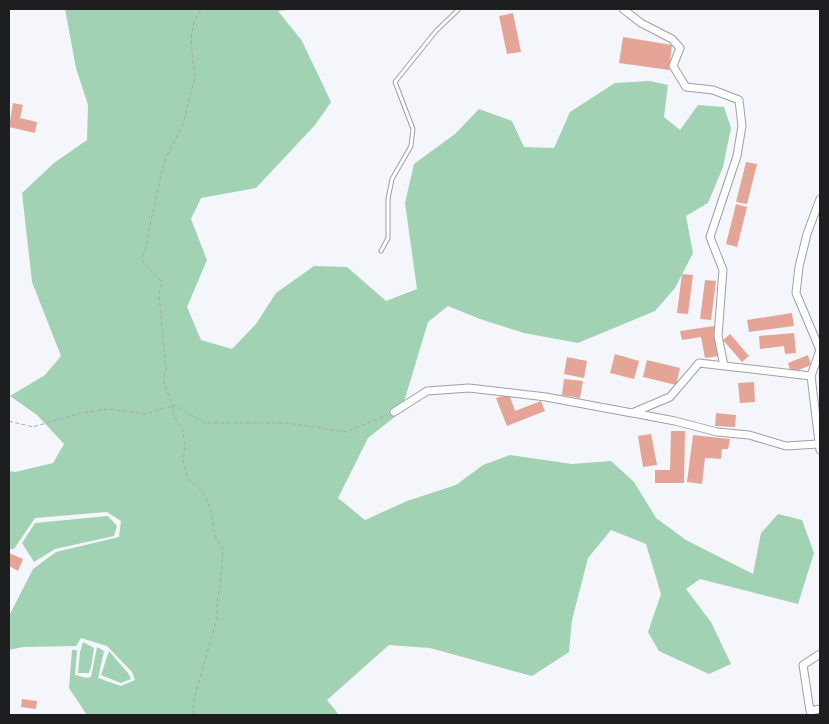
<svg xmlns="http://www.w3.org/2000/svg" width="829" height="724" viewBox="0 0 829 724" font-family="Figtree,sans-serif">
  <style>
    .green { fill: #a1d2b4 }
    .building { fill: #e5a596 }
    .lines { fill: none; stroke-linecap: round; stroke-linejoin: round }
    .lane-casing { stroke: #9f9fa6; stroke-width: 5 }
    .street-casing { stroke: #9f9fa6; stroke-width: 9 }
    .path { stroke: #a8a8ae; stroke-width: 1; stroke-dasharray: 4 2.5; stroke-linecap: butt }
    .lane { stroke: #fff; stroke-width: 3 }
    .street { stroke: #fff; stroke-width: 7 }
  </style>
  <rect width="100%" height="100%" fill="#f5f5fc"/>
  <path class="green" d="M 65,9 L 298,9 L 278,11 L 302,41 L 331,102 L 315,125 L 256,188 L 201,198 L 191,219 L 207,260 L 187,307 L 201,340 L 232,349 L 256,324 L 276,293 L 314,266 L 347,267 L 386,301 L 417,289 L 405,203 L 414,164 L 455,134 L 479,109 L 512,121 L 524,147 L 554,148 L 570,112 L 615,83 L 650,81 L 668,85 L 664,117 L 680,130 L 698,105 L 724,107 L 731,128 L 723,167 L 708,203 L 686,216 L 693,253 L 675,288 L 655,311 L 578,343 L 524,333 L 480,319 L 448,306 L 428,322 L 401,412 L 368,438 L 338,498 L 365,520 L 407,501 L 456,485 L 483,465 L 510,455 L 572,464 L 611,461 L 634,482 L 656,518 L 686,540 L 753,574 L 761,533 L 778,514 L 802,520 L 814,553 L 798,604 L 700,579 L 686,589 L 711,622 L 731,664 L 709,674 L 659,651 L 648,632 L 661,594 L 646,544 L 611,530 L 588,558 L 572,620 L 569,652 L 532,676 L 430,648 L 389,645 L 327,700 L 339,715 L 87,715 L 69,688 L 72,650 L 77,650 L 75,675 L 87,678 L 91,677 L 97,647 L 104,651 L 98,678 L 121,686 L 135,680 L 132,672 L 107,646 L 81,638 L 76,646 L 23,647 L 9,650 L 9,616 L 33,569 L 56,552 L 119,537 L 121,521 L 107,512 L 35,518 L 14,549 L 9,549 L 9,471 L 15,472 L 53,463 L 64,444 L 37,415 L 10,396 L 45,375 L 61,356 L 32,282 L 22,193 L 54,163 L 87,140 L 88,105 L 76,68 Z
    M 108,516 L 117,526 L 114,536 L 55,549 L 34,562 L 22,543 L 35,523 Z
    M 83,642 L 94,648 L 91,667 L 89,673 L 78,673 L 80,652 Z
    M 109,651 L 128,673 L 131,679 L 121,683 L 101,675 Z"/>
  <path class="building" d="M 513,13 L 521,52 L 507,54 L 499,16 Z
    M 623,37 L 672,45 L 669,70 L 619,63 Z
    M 13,103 L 23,105 L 20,118 L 37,122 L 35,133 L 9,127 Z
    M 746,162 L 757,164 L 747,204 L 736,202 Z
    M 736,204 L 747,207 L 737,247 L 726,244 Z
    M 682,274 L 693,275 L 688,314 L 677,313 Z
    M 705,280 L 716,281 L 711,320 L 700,319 Z
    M 792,313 L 794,326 L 749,332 L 747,320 Z
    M 714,326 L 719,356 L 705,358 L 701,337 L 682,340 L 680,331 Z
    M 794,333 L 796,353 L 785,354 L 784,346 L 760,349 L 759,336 Z
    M 730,334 L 749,356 L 742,362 L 723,340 Z
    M 615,354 L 639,361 L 634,379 L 610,373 Z
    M 808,355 L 811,365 L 791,373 L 788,363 Z
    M 567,357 L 587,361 L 584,378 L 564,374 Z
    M 647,360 L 680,368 L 676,385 L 643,377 Z
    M 564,379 L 583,381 L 580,398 L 562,395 Z
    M 754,382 L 755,402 L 740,403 L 738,383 Z
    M 509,394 L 515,411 L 541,401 L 545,411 L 507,426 L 496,398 Z
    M 716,413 L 736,415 L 735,427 L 715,426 Z
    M 671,431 L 685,431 L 684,483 L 655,483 L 655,470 L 670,470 Z
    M 651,434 L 657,465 L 643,467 L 638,436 Z
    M 693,435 L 730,439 L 728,449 L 722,449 L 721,459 L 705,458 L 702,484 L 687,482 Z
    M 9,553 L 23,559 L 18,571 L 9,566 Z
    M 22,699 L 37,701 L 36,709 L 21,707 Z"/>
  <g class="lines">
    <defs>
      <path id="lane" d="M 381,251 L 388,238 L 388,199 L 392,179 L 411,146 L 413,129 L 395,82 L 436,31 L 459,9"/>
      <path id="street" d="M 623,9 L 641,23 L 672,39 L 680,48 L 673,66 L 686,87 L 713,90 L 739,100 L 742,126 L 737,156 L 710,237 L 723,270 L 718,336 L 724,366
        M 820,199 L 807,234 L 799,267 L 796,293 L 820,350 L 811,376 L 820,450
        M 394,412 L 427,391 L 469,388 L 546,397 L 632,413 L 670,397 L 699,363 L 811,376
        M 633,413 L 675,421 L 717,432 L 749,435 L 786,446 L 818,444
        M 820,654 L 803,665 L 810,711 L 820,709"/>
    </defs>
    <use href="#lane" class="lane-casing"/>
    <use href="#street" class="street-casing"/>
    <path class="path" d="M 9,421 L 33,427 L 81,413 L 110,409 L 145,414 L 175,405 L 204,423 L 288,423 L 346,432 L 387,415
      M 193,715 L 194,699 L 217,618 L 217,603 L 220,587 L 223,548 L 217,541 L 215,535 L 210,508 L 206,498 L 200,489 L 188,479 L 183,460 L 185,448 L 183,430 L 174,416 L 172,405 L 163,380 L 166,371 L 159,294 L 162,282 L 145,265 L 142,259 L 146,248 L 149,230 L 164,162 L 183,124 L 194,80 L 195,73 L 193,64 L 191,38 L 194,22 L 201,9"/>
    <use href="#lane" class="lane"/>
    <use href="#street" class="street"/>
  </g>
  <rect width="829" height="724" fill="none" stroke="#1e1e21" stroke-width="20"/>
</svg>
